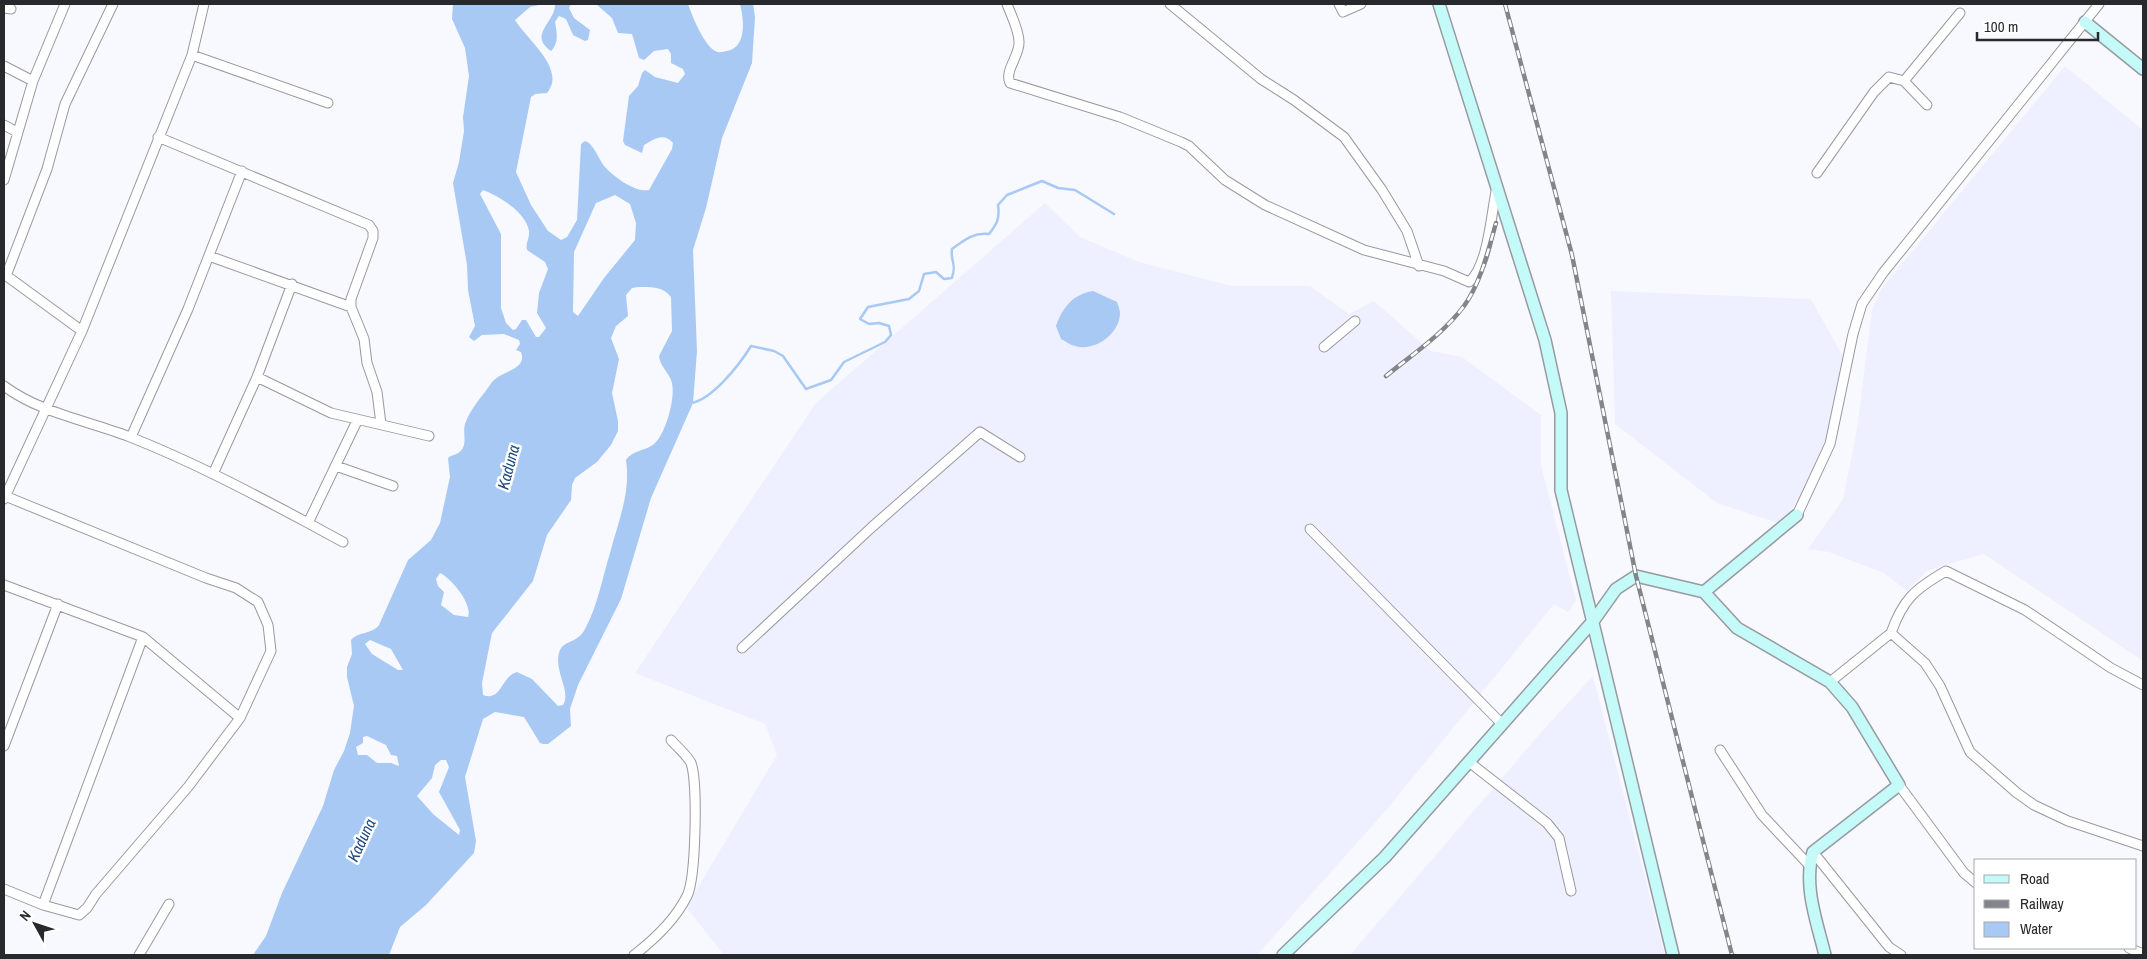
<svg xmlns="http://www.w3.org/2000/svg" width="2147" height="959" viewBox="0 0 2147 959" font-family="'Archivo Narrow',sans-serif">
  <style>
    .built { fill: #eef0ff }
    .water { fill: #a8c9f3; fill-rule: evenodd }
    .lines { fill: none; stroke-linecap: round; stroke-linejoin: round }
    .stream { stroke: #a8c9f3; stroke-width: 2.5 }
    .street-casing { stroke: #9999a1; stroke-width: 11 }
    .secondary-casing { stroke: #9999a1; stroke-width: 14 }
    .street { stroke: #fff; stroke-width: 9 }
    .secondary { stroke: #c4faf8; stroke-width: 11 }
    .rail-casing { stroke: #84858a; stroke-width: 4.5 }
    .rail { stroke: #fff; stroke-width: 2.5; stroke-dasharray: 8; stroke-linecap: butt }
    .labels { text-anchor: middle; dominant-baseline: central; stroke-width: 5; stroke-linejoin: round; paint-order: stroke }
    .water-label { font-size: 16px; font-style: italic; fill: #1f4a7e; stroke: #fff }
  </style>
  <rect width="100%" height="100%" fill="#f8f9ff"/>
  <path class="built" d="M 2065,66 L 2143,130 L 2143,661 L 1984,554 L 1928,570 L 1907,591 L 1884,573 L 1829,552 L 1808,549 L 1843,499 L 1857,430 L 1872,309 L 1882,288 Z
    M 1045,203 L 1080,237 L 1139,262 L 1232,286 L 1310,286 L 1349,314 L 1374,301 L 1431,351 L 1462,357 L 1541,415 L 1541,465 L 1576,601 L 1568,612 L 1554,604 L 1388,808 L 1257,955 L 724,955 L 686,907 L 777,755 L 765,724 L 635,673 L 816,403 Z
    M 1611,291 L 1811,299 L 1846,362 L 1834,448 L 1781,524 L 1717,503 L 1615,424 Z
    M 1593,676 L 1665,955 L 1350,955 L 1544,729 Z"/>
  <path class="water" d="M 453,4 L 543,4 L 530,7 L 515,20 C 527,40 567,69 547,93 L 535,94 L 531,97 L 516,172 L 531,205 L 548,231 L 561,240 L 567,237 L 577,220 L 581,144 L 585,141 L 589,143 C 596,150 599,159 604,166 C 613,176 635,193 649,190 L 672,149 L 673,143 C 664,132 654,139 644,145 L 642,153 L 625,145 L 623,141 L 629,96 L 638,86 L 642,73 L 645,70 L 655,77 L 678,83 L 685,74 L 683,69 L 671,63 L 671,54 L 668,49 L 654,51 L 644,60 L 639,58 L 632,34 L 618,33 L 612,18 L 596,4 L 688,4 C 692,16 704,45 715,51 C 719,53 723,52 727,51 C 747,47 744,19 740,4 L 753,4 L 755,17 L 752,63 L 722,138 L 706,208 L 693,250 L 697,351 L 693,403 L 651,498 L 621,599 L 578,685 L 570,709 L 571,726 L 548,744 L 543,744 L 540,743 L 524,717 L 495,712 L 483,719 L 465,777 L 476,841 L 474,853 L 426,905 L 400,927 L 389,955 L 253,955 L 266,936 L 282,893 L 323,806 L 334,770 L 344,751 L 350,733 L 354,706 L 347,677 L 347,667 L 352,654 L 351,640 C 359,631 371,635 379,625 L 408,560 L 431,540 L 440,523 L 450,477 L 448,458 C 451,455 455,455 458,453 C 469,446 462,434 465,424 C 470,409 481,398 490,385 C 499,370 528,371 521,352 L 516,350 L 520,344 L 519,340 L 504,334 L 482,335 L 474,341 L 469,337 L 475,326 L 468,290 L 467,265 L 453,183 L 459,162 L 464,131 L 463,117 L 469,76 L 465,48 L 452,19 ZM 483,190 C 499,196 526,212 529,231 C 530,238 525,243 527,250 L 545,262 L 548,269 L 539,293 L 537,313 L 546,328 L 539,337 L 536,337 L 526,320 L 522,320 L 516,329 L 513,330 L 506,323 L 501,308 L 501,234 L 480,194 ZM 615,195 L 630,204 L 636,223 L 635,240 L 604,278 L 578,316 L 573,312 L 574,252 L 596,203 ZM 638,287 C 650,287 663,286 671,297 L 672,331 L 659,356 C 660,366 668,372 671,380 C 677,394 666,433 655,443 C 647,451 632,450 626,460 C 631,493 618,522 610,553 C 602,579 598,605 585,629 C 578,643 565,640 560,650 C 552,670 572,690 563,705 L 558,706 L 532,679 L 517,672 C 501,676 502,702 483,695 L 482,683 L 492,633 L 533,581 L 547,535 L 571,500 L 572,485 L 575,478 L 597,462 L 611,445 L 618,431 L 618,421 L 612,393 L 619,359 L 611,338 L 616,326 L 628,316 L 626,295 L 632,288 ZM 440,573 C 451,578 473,604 468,617 L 454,615 L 441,605 L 444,592 L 438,586 L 436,579 ZM 370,640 L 391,649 L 403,670 L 398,670 L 372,654 L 365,644 ZM 367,736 L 386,745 L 391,755 L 397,756 L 399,766 L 391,763 L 377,763 L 367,755 L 358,755 L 356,747 L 363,743 L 363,737 ZM 441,760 L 446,760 L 449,767 L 439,792 L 460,830 L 459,835 L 433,814 L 417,796 L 432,778 L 435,765 Z
    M 555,4 L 571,4 L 569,8 L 574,18 L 590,30 L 588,40 L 585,41 L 573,35 L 566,19 L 559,16 L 555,22 C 557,32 559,43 551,51 C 527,34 556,22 555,4 Z
    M 1093,291 L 1117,302 C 1118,305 1120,310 1120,313 C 1120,334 1094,352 1075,346 C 1070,345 1065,341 1061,339 L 1056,326 C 1063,307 1072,295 1093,291 Z"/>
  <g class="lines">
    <path class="stream" d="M 691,403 C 712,400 740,364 751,346 L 774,351 L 783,356 L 806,389 L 831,380 L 844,362 L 885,342 L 891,335 L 889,326 L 879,323 L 869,324 L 860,319 L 868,307 L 909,299 L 919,291 L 924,274 L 936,272 L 944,279 L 952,278 C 957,262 950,262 952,249 C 964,240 974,232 989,234 C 997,224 1000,218 998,205 L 1007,195 L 1042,181 L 1058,188 L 1075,190 L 1114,214"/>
    <defs>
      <path id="street" d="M 1007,4 C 1011,15 1019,30 1019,42 C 1020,55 1004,71 1010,83 L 1120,117 L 1181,142 L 1189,146 L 1225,180 L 1265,205 L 1364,250 L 1444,271 L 1469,282 C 1489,265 1491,212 1497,187
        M 1170,4 L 1261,79 L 1294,100 L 1344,137 L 1382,190 L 1407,231 L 1419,266
        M 1339,4 L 1343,12 L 1361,4
        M 4,8 L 11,9
        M 192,55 L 328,103
        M 4,66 L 33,81
        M 1904,81 L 1960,13
        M 4,125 L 17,132
        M 158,137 L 369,225 L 373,231 L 373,238 L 351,299 L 351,307 L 364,339 L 367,363 L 377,392 L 381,424
        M 1817,173 L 1874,92 L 1889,77 L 1904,81 L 1927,105
        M 4,180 L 33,81 L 65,4
        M 209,256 L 351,307
        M 4,274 L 82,331
        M 6,276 L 47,169 L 65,104 L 113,4
        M 1324,347 L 1355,321
        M 257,377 L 331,413 L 429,436
        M 4,386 C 40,413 89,421 130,437 C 191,461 250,492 308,523 L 357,421
        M 131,437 L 188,309 L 242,171
        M 336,466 L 393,486
        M 213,474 L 257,377 L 292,284
        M 4,499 L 82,331 L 192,55 L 204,4
        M 1797,515 L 1830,444 L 1853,334 L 1862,304 L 1883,273 L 2099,4
        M 308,523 L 343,542
        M 1310,529 L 1502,724
        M 4,585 L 143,637
        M 1891,633 C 1903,599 1915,589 1946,571 L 2025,610 L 2111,668 L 2143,685
        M 742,648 L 872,527 L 980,432 L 1020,457
        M 1830,682 L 1891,633 L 1925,663 L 1940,686 L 1970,752 L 2017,793 L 2034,805 L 2068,821 L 2143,846
        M 4,746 L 58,604
        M 1720,750 L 1762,815 L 1809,865
        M 1469,762 L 1547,823 L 1559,838 L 1571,891
        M 1899,785 L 1964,873 L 1976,883
        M 1813,852 L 1889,947 L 1901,955
        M 4,889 L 43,905 L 79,915 L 87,908 L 96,894 L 188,787 L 240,718 L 271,651 L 268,625 L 258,602 L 236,588 L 206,578 L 5,496
        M 43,905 L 143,637 L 240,718
        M 2129,948 L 2143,954
        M 139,955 L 169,904
        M 634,955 C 655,939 675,920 687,896 C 696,878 698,782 691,763 C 687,755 677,747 671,740"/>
      <path id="secondary" d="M 1439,4 L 1545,340 L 1561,413 L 1561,490 L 1673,955
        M 2085,22 L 2143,69
        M 1704,592 L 1797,515
        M 1283,955 L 1385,857 L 1594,620 L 1616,589 L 1636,576 L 1704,592 L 1737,628 L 1830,682 L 1852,707 L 1899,785 L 1813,852 C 1803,886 1817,922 1825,955"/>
    </defs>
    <use href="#street" class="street-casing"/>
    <use href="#secondary" class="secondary-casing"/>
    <use href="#street" class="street"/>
    <use href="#secondary" class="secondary"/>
    <defs>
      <path id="rail" d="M 1505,4 L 1572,255 L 1636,576 L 1732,955
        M 1386,376 C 1413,354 1443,334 1464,306 C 1481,282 1488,251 1496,223"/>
    </defs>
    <use href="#rail" class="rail-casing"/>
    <use href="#rail" class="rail"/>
  </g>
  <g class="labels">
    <g class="water-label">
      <text transform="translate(508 467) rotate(-75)">Kaduna</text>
      <text transform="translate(361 840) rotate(-65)">Kaduna</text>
    </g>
  </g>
  <rect width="2147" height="959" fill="none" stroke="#28292c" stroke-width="10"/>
  <rect x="1974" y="859" width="162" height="90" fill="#ffffff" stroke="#a9a9ab"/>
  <rect x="1984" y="875" width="25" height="8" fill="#c4faf8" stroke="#a9a9ab"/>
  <text x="2020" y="884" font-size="15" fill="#28292c">Road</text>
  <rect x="1984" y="900" width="25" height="8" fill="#84858a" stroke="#a9a9ab"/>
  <text x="2020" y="909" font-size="15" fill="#28292c">Railway</text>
  <rect x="1984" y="922" width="25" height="15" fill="#a8c9f3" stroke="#a9a9ab"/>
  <text x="2020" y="934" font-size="15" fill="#28292c">Water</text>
  <g transform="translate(35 924) rotate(310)" stroke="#ffffff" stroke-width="4" paint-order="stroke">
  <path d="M0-4L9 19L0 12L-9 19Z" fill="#28292c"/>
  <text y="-8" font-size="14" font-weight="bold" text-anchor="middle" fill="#28292c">N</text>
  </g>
  <path d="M1977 32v8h121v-8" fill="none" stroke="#28292c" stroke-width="2.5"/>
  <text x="1984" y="32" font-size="15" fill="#28292c" stroke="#ffffff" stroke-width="4" paint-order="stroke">100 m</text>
</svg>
